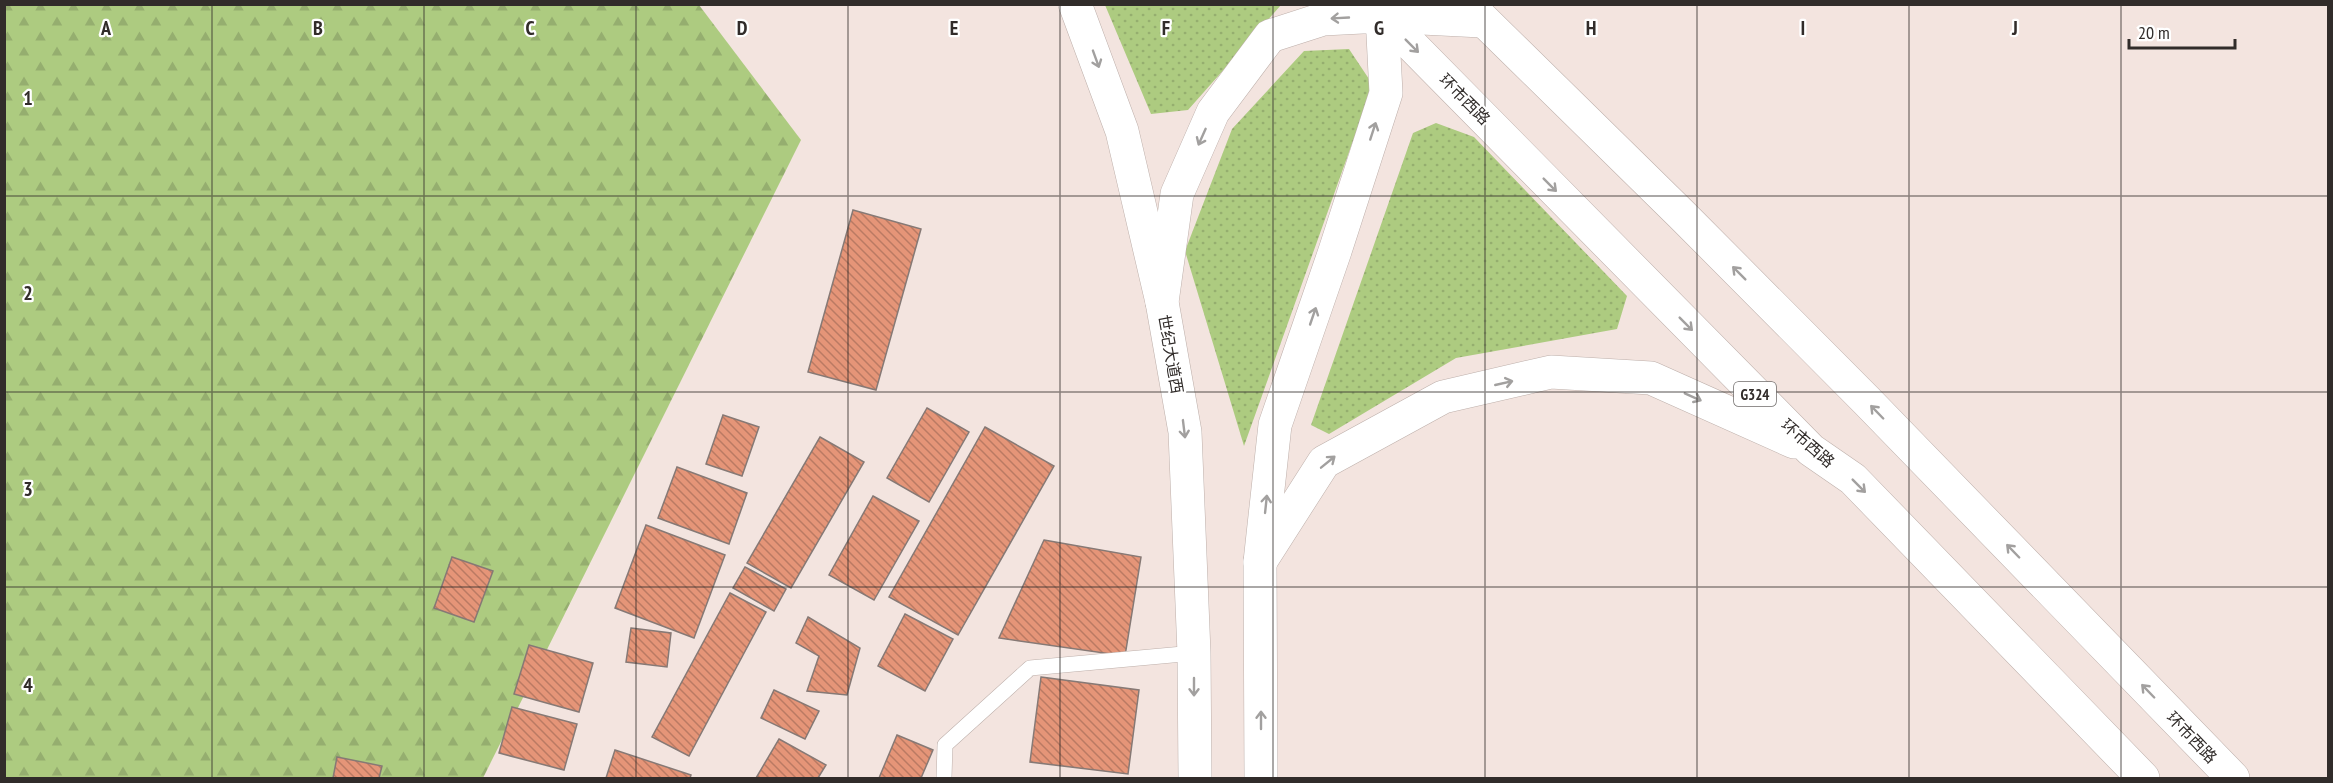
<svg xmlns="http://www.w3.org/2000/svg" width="2333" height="783" viewBox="0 0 2333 783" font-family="'PT Sans Narrow','Noto Sans SC',sans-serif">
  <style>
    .green { fill: url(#green-dots) }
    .forest { fill: url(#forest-firs) }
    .building { fill: url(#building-back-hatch); stroke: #867975; stroke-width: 1.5 }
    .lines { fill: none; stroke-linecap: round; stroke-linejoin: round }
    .lane-casing { stroke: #bdafaa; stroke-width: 16 }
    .primary-casing { stroke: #bdafaa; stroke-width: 34 }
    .highway-casing { stroke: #bdafaa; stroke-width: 34 }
    .lane { stroke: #fff; stroke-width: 15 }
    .primary { stroke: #fff; stroke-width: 33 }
    .highway { stroke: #fff; stroke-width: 33 }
    .oneway { stroke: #a2a09f }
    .grid { fill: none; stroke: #312c2a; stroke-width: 1.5; stroke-opacity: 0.55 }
    .labels { text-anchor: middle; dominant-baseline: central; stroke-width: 4.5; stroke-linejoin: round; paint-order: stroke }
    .shield { fill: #fff; stroke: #6f6b6a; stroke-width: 1.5 }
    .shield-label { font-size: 15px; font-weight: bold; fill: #312c2a }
    .street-label { font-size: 16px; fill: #312c2a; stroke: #fff }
    .grid-label { font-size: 20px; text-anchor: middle; font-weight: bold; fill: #312c2a; stroke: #fff; stroke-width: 4.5; stroke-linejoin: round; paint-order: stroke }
  </style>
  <defs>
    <pattern id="green-dots" width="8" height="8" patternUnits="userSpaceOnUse" patternTransform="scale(1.5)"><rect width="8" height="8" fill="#adcb80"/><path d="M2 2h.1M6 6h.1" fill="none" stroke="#95ae6f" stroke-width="1.8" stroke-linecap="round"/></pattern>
    <pattern id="forest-firs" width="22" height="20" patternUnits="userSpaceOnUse" patternTransform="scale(1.5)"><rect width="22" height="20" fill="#adcb80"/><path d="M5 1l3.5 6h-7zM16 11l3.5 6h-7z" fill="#95ae6f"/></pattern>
    <pattern id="building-back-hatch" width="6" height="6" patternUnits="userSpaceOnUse" patternTransform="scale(1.5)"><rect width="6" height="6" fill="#e59578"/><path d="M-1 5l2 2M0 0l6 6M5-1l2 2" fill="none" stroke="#ba7a63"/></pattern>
  </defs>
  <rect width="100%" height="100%" fill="#f3e4df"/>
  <path class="green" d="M 1105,5 L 1281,5 L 1188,110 L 1151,114 Z
    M 1349,49 L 1373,85 L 1244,446 L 1185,251 L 1232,129 L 1304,51 Z
    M 1436,123 L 1474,137 L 1627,296 L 1617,329 L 1456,358 L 1329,434 L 1311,425 L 1413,133 Z"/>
  <path class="forest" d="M 5,5 L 699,5 L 801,140 L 483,778 L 5,778 Z"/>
  <path class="building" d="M 853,210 L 921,229 L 876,390 L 808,372 Z
    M 927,408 L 969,432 L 929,502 L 887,478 Z
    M 723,415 L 759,427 L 742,476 L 706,464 Z
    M 985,427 L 1054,466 L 958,635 L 889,597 Z
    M 820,437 L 864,462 L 791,588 L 747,563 Z
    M 677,467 L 747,493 L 729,544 L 658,518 Z
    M 873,496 L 919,521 L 874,600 L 829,575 Z
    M 646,525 L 725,555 L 694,638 L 615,608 Z
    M 1044,540 L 1141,557 L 1125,656 L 999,638 Z
    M 452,557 L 493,571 L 474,622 L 434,608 Z
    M 745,567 L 786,589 L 774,611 L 733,588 Z
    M 730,593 L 766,612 L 689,756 L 652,737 Z
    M 905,614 L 953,639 L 925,691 L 878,666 Z
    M 808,617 L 860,648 L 847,695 L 807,691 L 819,656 L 796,643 Z
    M 631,628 L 671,633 L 667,667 L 626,662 Z
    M 529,645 L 593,663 L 579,712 L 514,694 Z
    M 1041,677 L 1139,690 L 1128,774 L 1030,762 Z
    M 774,690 L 819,711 L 805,739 L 761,718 Z
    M 512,707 L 577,724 L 564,770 L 499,753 Z
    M 897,735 L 933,750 L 921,778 L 879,778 Z
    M 779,739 L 826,765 L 818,778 L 756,778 Z
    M 615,750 L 691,775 L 690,778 L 606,778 Z
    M 337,757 L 382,766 L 379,778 L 333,778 Z"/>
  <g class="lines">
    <defs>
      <path id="lane" d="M 944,778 L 945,745 L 1030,668 L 1194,653"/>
      <path id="primary" d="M 1195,778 L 1194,653 L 1185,432 L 1162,302 L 1177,194 L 1213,112 L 1270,36 L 1323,19 L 1382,16 L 1482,21
        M 1261,778 L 1260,562 L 1275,425 L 1335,251 L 1386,93 L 1382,16 L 1380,4"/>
      <path id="highway" d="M 1075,4 L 1122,131 L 1162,302
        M 1371,4 L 1811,450 L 1853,479 L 2143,778
        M 1467,4 L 1682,215 L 1867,401 L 2233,778
        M 1260,562 L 1324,462 L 1443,397 L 1551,372 L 1651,378 L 1794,442"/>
    </defs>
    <use href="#lane" class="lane-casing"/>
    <use href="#primary" class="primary-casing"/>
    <use href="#highway" class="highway-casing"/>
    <use href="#lane" class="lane"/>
    <use href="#primary" class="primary"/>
    <use href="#highway" class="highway"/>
  </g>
  <defs><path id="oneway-shaft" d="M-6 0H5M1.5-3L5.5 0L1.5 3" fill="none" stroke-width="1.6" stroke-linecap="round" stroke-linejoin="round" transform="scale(1.5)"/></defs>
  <g class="oneway">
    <use href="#oneway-shaft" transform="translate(1340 18) rotate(177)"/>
    <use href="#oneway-shaft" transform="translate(1412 46) rotate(45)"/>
    <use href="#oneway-shaft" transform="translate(1096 59) rotate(70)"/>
    <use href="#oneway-shaft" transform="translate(1373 131) rotate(-72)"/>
    <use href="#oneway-shaft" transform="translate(1202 137) rotate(114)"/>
    <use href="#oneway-shaft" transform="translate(1550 185) rotate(45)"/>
    <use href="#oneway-shaft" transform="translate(1739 273) rotate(-135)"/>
    <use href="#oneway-shaft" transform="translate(1313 316) rotate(-71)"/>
    <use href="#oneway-shaft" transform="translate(1686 324) rotate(45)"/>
    <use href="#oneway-shaft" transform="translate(1504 383) rotate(-13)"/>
    <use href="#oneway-shaft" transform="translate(1693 397) rotate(24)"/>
    <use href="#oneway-shaft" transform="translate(1877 412) rotate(-134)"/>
    <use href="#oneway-shaft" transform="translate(1184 429) rotate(83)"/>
    <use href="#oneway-shaft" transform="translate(1328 462) rotate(-39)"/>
    <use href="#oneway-shaft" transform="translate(1859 486) rotate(45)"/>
    <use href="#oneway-shaft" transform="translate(1266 504) rotate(-84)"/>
    <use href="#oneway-shaft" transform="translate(2013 551) rotate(-134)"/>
    <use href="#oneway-shaft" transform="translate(1194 687) rotate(90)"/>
    <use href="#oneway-shaft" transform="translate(2148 691) rotate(-134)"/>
    <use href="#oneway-shaft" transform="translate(1261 720) rotate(-90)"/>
  </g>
  <path class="grid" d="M 212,4 L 212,778M 424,4 L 424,778M 636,4 L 636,778M 848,4 L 848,778M 1060,4 L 1060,778M 1273,4 L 1273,778M 1485,4 L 1485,778M 1697,4 L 1697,778M 1909,4 L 1909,778M 2121,4 L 2121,778M 4,196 L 2328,196M 4,392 L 2328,392M 4,587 L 2328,587"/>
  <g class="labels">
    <rect class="shield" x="1734" y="382" width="42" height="24" rx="4.5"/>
    <g class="shield-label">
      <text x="1755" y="394">G324</text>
    </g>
    <g class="street-label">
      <text transform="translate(1465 99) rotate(45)">环市西路</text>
      <text transform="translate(1171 354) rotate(80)">世纪大道西</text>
      <text transform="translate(1808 443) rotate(41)">环市西路</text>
      <text transform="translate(2192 737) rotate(46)">环市西路</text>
    </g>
  </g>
  <g class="grid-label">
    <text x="106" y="35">A</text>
    <text x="318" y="35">B</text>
    <text x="530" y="35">C</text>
    <text x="742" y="35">D</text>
    <text x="954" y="35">E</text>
    <text x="1166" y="35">F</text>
    <text x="1379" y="35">G</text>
    <text x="1591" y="35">H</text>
    <text x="1803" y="35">I</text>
    <text x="2015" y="35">J</text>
    <text x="28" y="105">1</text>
    <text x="28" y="300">2</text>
    <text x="28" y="496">3</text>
    <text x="28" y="692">4</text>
  </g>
  <rect width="2333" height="783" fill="none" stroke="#312c2a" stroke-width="12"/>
  <path d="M2129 39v9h106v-9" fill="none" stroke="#312c2a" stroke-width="3"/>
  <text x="2138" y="39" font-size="18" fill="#312c2a" stroke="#ffffff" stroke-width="4.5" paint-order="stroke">20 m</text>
</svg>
